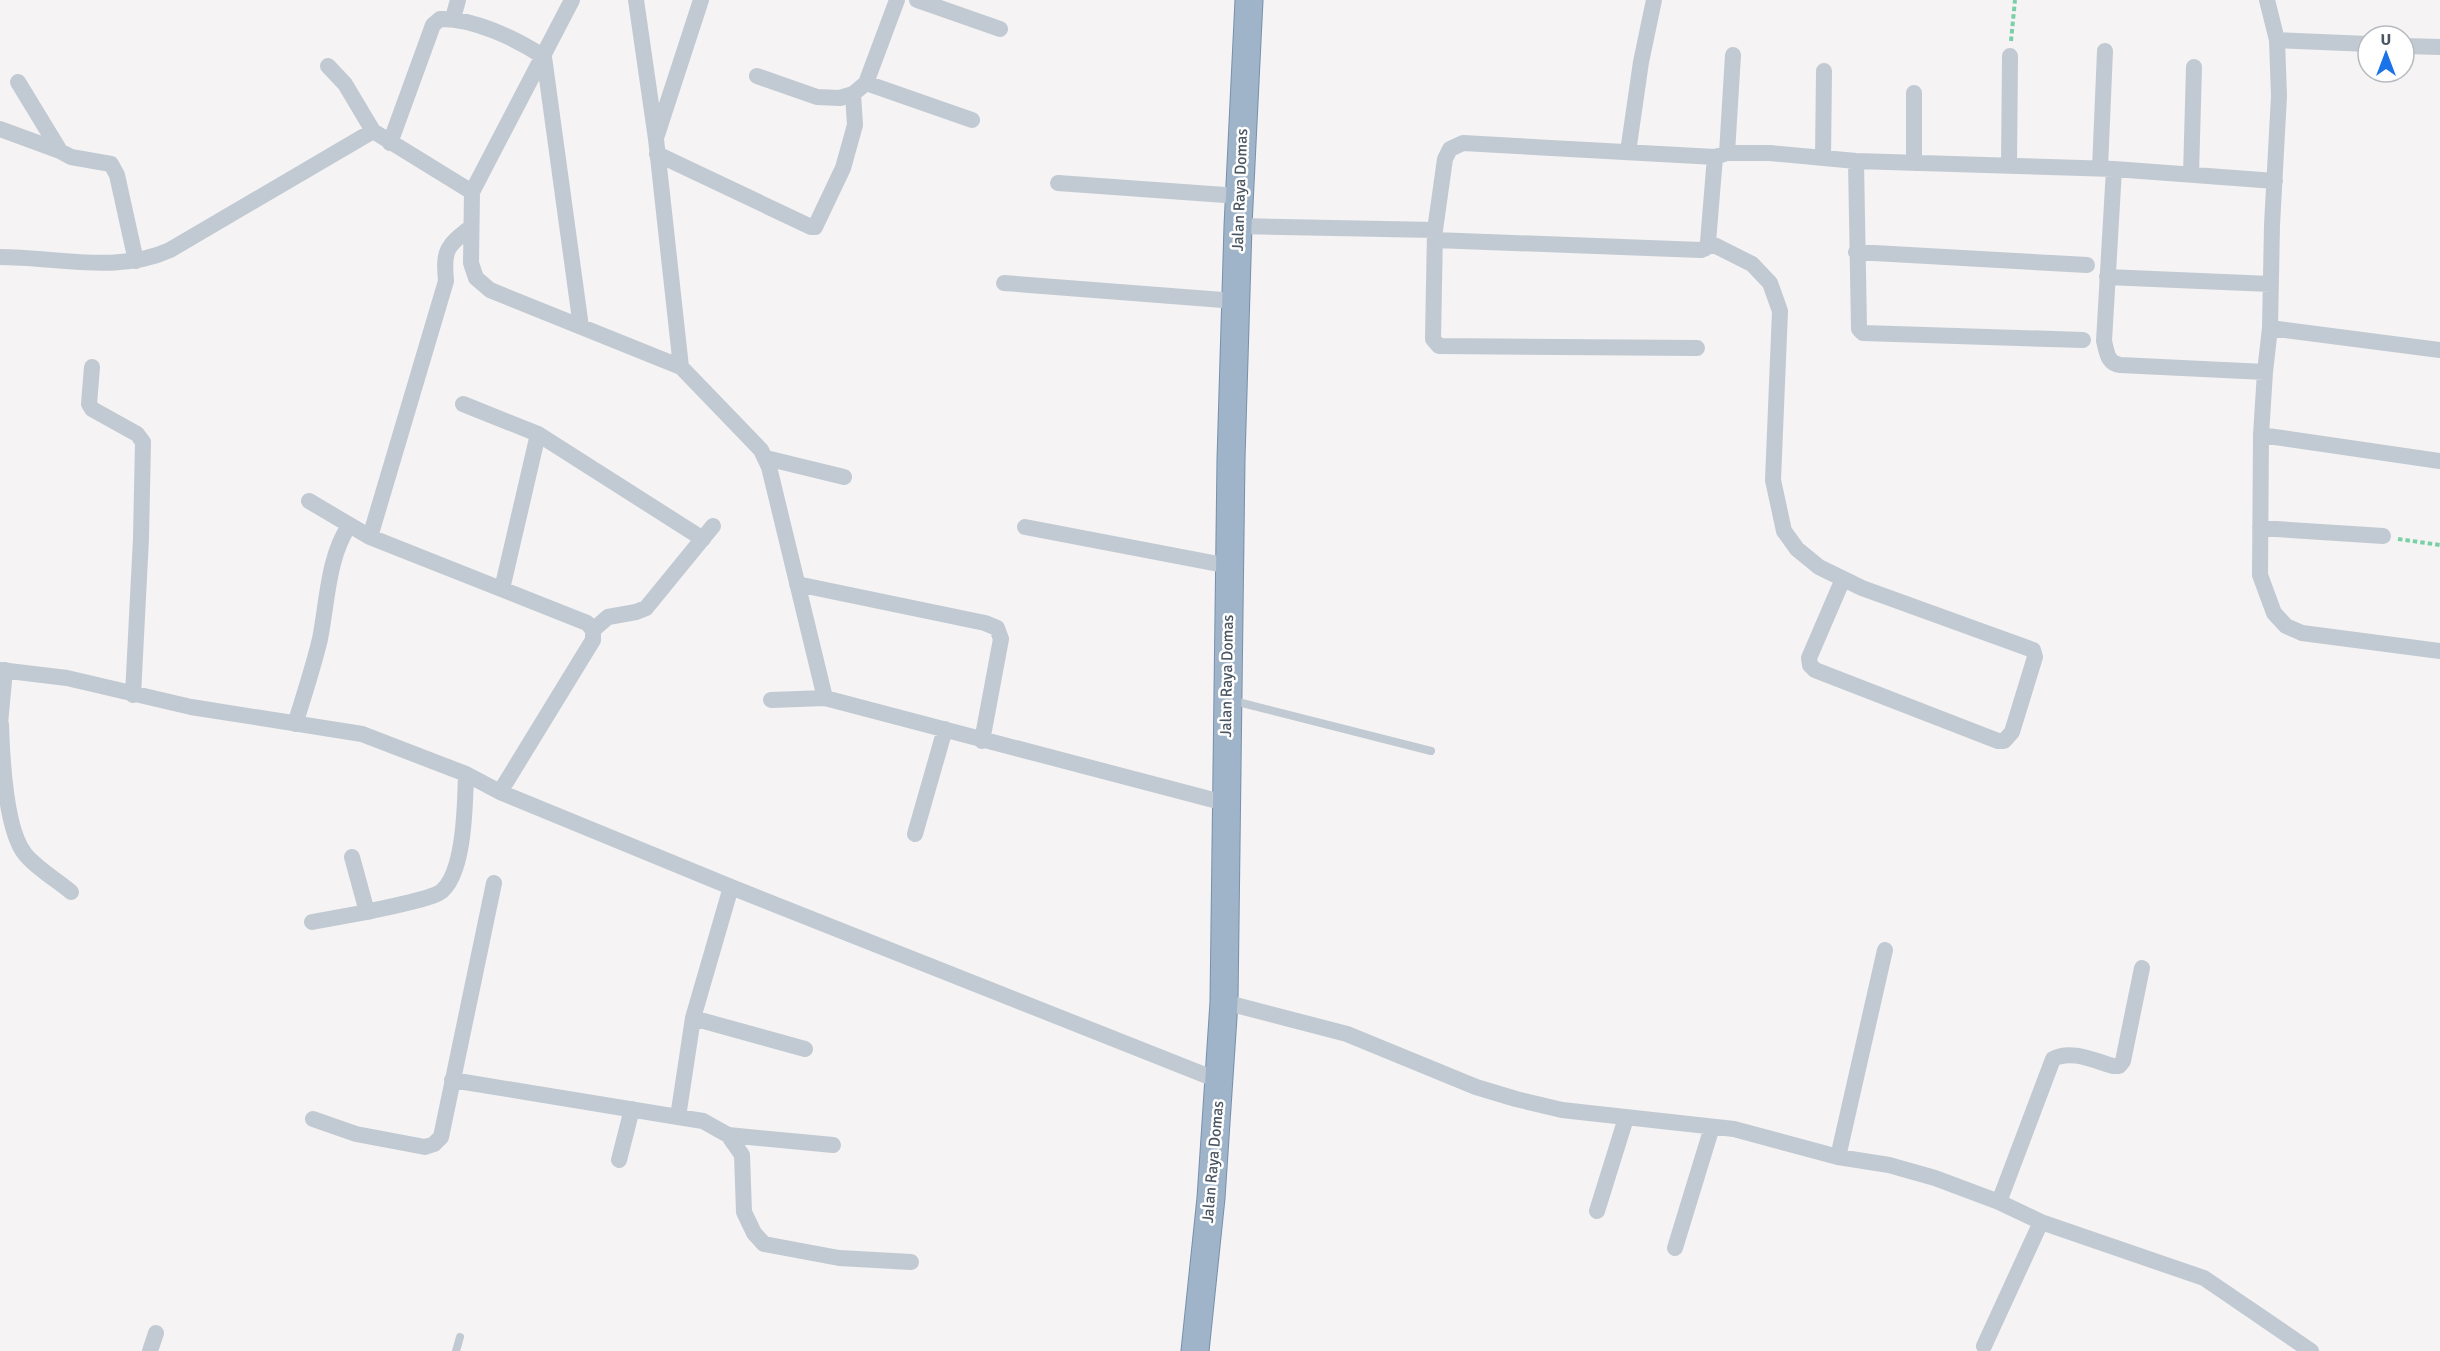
<svg xmlns="http://www.w3.org/2000/svg" width="2440" height="1351" viewBox="0 0 2440 1351" font-family="Signika,sans-serif">
  <style>
    .lines { fill: none; stroke-linecap: round; stroke-linejoin: round }
    .trunk-casing { stroke: #7690ad; stroke-width: 29 }
    .path { stroke: #7ad0a6; stroke-width: 4; stroke-dasharray: 4.5 3; stroke-linecap: butt }
    .service { stroke: #c1cad2; stroke-width: 8 }
    .minor { stroke: #c1cad2; stroke-width: 16 }
    .trunk { stroke: #9fb4c9; stroke-width: 27 }
    .labels { text-anchor: middle; dominant-baseline: central; stroke-width: 5; stroke-linejoin: round; paint-order: stroke }
    .street-label { font-size: 16px; fill: #4a5661; stroke: #fff }
  </style>
  <rect width="100%" height="100%" fill="#f5f3f3"/>
  <g class="lines">
    <defs>
      <path id="trunk" d="M 1195,1351 L 1211,1198 L 1224,1002 L 1231,459 L 1238,226 L 1249,0"/>
    </defs>
    <use href="#trunk" class="trunk-casing"/>
    <path class="path" d="M 2011,41 L 2015,0
      M 2398,539 L 2440,545"/>
    <path class="service" d="M 1230,700 L 1431,751
      M 456,1351 L 460,1337"/>
    <path class="minor" d="M 572,0 L 472,192 L 471,263 L 476,278 L 490,290 L 681,367 L 761,450 L 769,467 L 825,698 L 1225,803
      M 636,0 L 656,139 L 681,367
      M 917,0 L 1000,29
      M 2267,0 L 2277,40 L 2279,96 L 2272,225 L 2270,328 L 2265,372 L 2261,435 L 2260,575 L 2274,613 L 2286,626 L 2302,633 L 2440,651
      M 453,18 L 458,0
      M 2277,40 L 2368,44
      M 2404,46 L 2440,47
      M 328,66 L 345,84 L 373,131 L 472,192
      M 757,76 L 817,97 L 840,98 L 853,94 L 866,83 L 897,0
      M 18,82 L 60,151 L 71,157 L 111,164 L 117,175 L 136,261
      M 866,83 L 972,120
      M 1914,93 L 1914,163
      M 0,129 L 60,151
      M 657,135 L 701,0
      M 390,143 L 433,25 L 440,19 C 473,18 517,39 544,57 L 581,327
      M 1628,152 L 1641,62 L 1654,0
      M 1727,153 L 1733,55
      M 657,154 L 811,227 L 815,227 L 843,168 L 855,125 L 853,94
      M 1823,158 L 1824,71
      M 1856,161 L 1859,329 L 1863,333 L 2083,340
      M 2009,165 L 2010,56
      M 2100,168 L 2105,51
      M 2114,169 L 2104,341 C 2107,352 2107,363 2120,365 L 2265,372
      M 2191,175 L 2194,67
      M 1058,183 L 1239,196
      M 1238,226 L 1435,230
      M 1435,240 L 1701,250 L 1706,248 L 1708,242 L 1715,157
      M 1708,242 L 1752,264 L 1770,283 L 1780,311 L 1773,480 L 1784,531 L 1797,549 L 1819,567 L 1862,588 L 2033,650 L 2035,657 L 2012,732 L 2004,741 L 1998,741 L 1815,670 L 1810,665 L 1809,658 L 1843,579
      M 1856,252 L 2087,265
      M 0,257 C 56,257 118,274 170,250 L 373,131
      M 2107,277 L 2270,284
      M 1004,283 L 1236,301
      M 2270,328 L 2440,350
      M 1697,348 L 1439,346 L 1433,339 L 1435,230 L 1445,159 L 1450,149 L 1463,143 L 1715,157 L 1727,153 L 1770,153 L 1856,161 L 2114,169 L 2275,181
      M 92,367 L 89,404 L 92,409 L 137,434 L 143,442 L 141,538 L 133,695
      M 463,404 L 538,434 L 703,539
      M 2261,435 L 2440,461
      M 766,458 L 844,477
      M 309,501 L 370,537 L 587,623 L 593,630 L 593,640 L 500,792
      M 1025,527 L 1229,566
      M 2260,528 L 2383,536
      M 370,537 L 446,281 C 443,249 447,246 471,227
      M 797,584 L 985,623 L 997,628 L 1001,639 L 982,741
      M 502,589 L 538,434
      M 593,630 L 608,617 L 636,612 L 646,608 L 713,526
      M 0,670 L 67,678 L 191,707 L 362,734 L 466,774 L 500,792 L 731,887 L 1220,1081
      M 771,700 L 825,698
      M 0,724 L 5,670
      M 1,724 C 2,756 5,829 25,854 C 36,868 57,880 71,892
      M 295,724 C 304,696 313,668 320,639 C 327,604 328,556 349,526
      M 915,834 L 945,729
      M 352,857 L 367,912 C 383,908 427,900 439,893 C 465,877 465,803 466,774
      M 731,887 L 693,1018 L 678,1117 L 703,1121 L 728,1135 L 833,1145
      M 312,922 L 367,912
      M 1224,1002 L 1347,1034 L 1476,1087 L 1516,1099 L 1562,1110 L 1734,1129 L 1838,1157 L 1889,1165 L 1935,1178 L 1999,1202 L 2041,1222 L 2204,1278 L 2311,1351
      M 693,1018 L 805,1049
      M 452,1080 L 678,1117
      M 313,1119 L 356,1134 L 425,1147 L 434,1144 L 441,1137 L 494,883
      M 728,1135 L 742,1155 L 744,1212 L 754,1233 L 764,1244 L 839,1258 L 911,1262
      M 1838,1157 L 1885,950
      M 619,1160 L 632,1109
      M 1999,1202 L 2053,1059 C 2071,1049 2095,1061 2113,1066 L 2119,1066 L 2123,1061 L 2142,968
      M 1597,1211 L 1626,1118
      M 1675,1248 L 1712,1127
      M 1984,1346 L 2041,1222
      M 150,1351 L 156,1333"/>
    <use href="#trunk" class="trunk"/>
  </g>
  <g class="labels">
    <g class="street-label">
      <text transform="translate(1240 190) rotate(-88)">Jalan Raya Domas</text>
      <text transform="translate(1227 676) rotate(-89)">Jalan Raya Domas</text>
      <text transform="translate(1213 1162) rotate(-85)">Jalan Raya Domas</text>
    </g>
  </g>
  <g transform="translate(2386 54)"><circle r="28" fill="#ffffff" stroke="#b7bbc0" stroke-width="1.5"/>
  <path d="M0-4.5L10 22L0 15L-10 22Z" fill="#1a73e8"/>
  <text y="-9" font-size="16" font-weight="bold" text-anchor="middle" fill="#4a5661">U</text>
  </g>
</svg>
